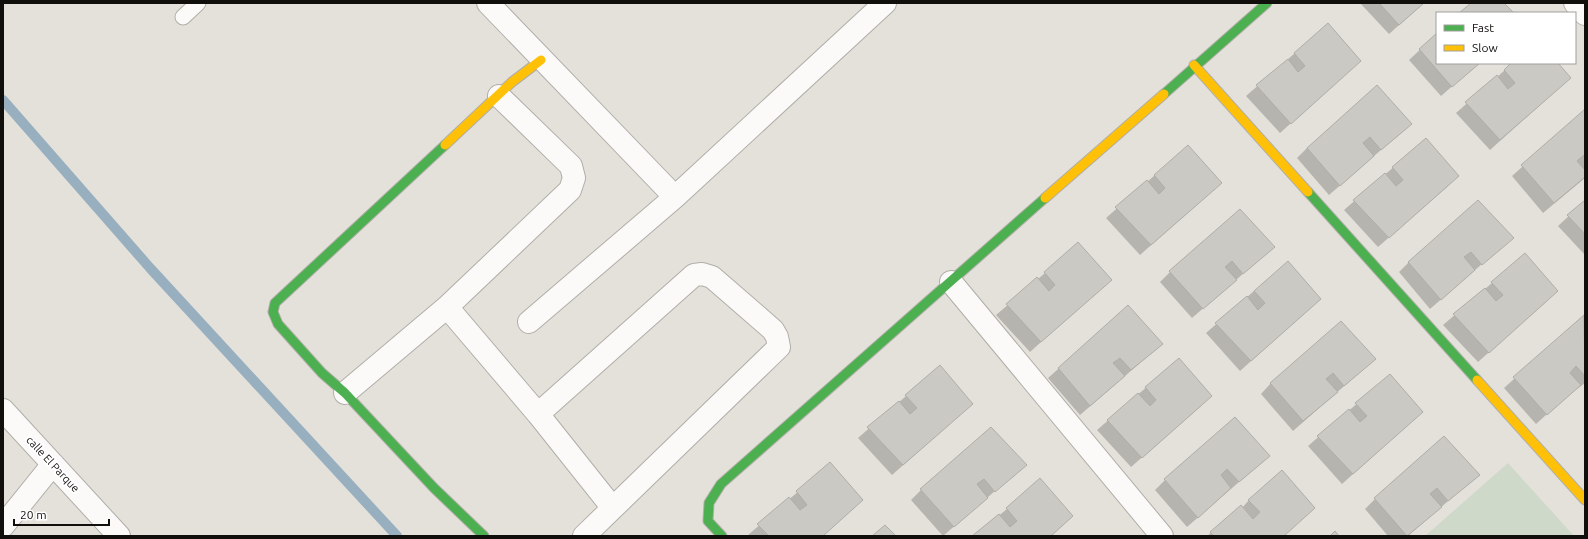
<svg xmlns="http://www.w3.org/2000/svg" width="1588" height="539" viewBox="0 0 1588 539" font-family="Ubuntu,sans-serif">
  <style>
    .green { fill: #cfd9ca }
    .shadow { fill: #0003 }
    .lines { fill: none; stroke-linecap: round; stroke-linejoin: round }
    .stream { stroke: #97afbf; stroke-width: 10 }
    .building { fill: #cbc9c3; stroke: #afada7 }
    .lane-casing { stroke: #b1aea9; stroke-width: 17 }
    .street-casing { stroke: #b1aea9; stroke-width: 24 }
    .fast-casing { stroke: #b1aea9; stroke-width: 11 }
    .slow-casing { stroke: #b1aea9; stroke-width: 11 }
    .lane { stroke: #fbfaf9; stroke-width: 15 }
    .street { stroke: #fbfaf9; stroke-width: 22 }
    .fast { stroke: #4caf50; stroke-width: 9 }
    .slow { stroke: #ffc107; stroke-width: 9 }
    .labels { text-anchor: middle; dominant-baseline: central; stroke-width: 4; stroke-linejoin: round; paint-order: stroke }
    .street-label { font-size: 11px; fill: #110f0b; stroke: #fff }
  </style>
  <rect width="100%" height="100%" fill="#e4e1da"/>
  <path class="green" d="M 1508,463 L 1574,536 L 1425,536 Z"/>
  <path class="shadow" d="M 1360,3 L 1424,3 L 1389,34 Z
    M 1437,34 L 1437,63 L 1479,63 L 1441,96 L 1409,60 Z
    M 1295,53 L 1360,61 L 1280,133 L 1246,96 Z
    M 1513,63 L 1556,63 L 1570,78 L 1490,150 L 1456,113 Z
    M 1585,111 L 1585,178 L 1543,213 L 1512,176 Z
    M 1411,124 L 1329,195 L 1297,158 L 1307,148 Z
    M 1426,139 L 1448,186 L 1378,247 L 1344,210 Z
    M 1155,175 L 1210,193 L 1140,255 L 1106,218 Z
    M 1585,201 L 1585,255 L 1558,226 Z
    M 1512,238 L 1430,309 L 1399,272 L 1409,262 Z
    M 1274,247 L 1192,318 L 1160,282 L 1170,272 Z
    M 1045,273 L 1110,280 L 1030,352 L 996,315 Z
    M 1492,283 L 1547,301 L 1478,362 L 1443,325 Z
    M 1254,291 L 1309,309 L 1240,371 L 1206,333 Z
    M 1128,307 L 1162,344 L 1080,415 L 1048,378 Z
    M 1584,316 L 1585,383 L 1577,389 L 1576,388 L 1536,424 L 1504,388 Z
    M 1179,359 L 1201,406 L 1131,467 L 1097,430 Z
    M 1375,359 L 1293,431 L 1261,394 L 1271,383 Z
    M 1390,375 L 1411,422 L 1342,484 L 1308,446 Z
    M 906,396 L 961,414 L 892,475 L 858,438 Z
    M 1269,456 L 1187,527 L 1155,490 L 1165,480 Z
    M 830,464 L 822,536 L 749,536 L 748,535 Z
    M 1025,465 L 943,536 L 911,500 L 921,490 Z
    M 1478,475 L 1408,536 L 1388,536 L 1365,509 L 1375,499 Z
    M 1249,500 L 1284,536 L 1207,536 L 1242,508 Z
    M 1007,509 L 1072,516 L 1051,536 L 974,536 Z"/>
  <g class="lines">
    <path class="stream" d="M 3,100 L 150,268 L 397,536"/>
  </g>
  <path class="building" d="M 1379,3 L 1424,3 L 1399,25 Z
    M 1471,3 L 1504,3 L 1514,13 L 1459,13 Z
    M 1328,23 L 1361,61 L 1291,124 L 1256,85 L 1288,59 L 1298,72 L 1305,66 L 1294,53 Z
    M 1437,33 L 1437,63 L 1480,63 L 1452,87 L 1419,49 Z
    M 1511,63 L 1558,63 L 1571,78 L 1500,140 L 1465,102 L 1497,75 L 1508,89 L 1515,83 L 1504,70 Z
    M 1377,85 L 1412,124 L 1381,150 L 1370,137 L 1363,143 L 1374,156 L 1340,186 L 1307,148 Z
    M 1585,109 L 1585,157 L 1584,155 L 1577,161 L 1585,170 L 1585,177 L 1554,203 L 1521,165 Z
    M 1426,138 L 1459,176 L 1389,238 L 1353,200 L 1385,173 L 1396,186 L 1403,180 L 1392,167 Z
    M 1188,145 L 1222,183 L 1151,245 L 1115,207 L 1147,180 L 1159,194 L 1165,188 L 1154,175 Z
    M 1478,200 L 1514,238 L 1482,265 L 1471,252 L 1464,257 L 1475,270 L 1441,300 L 1408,262 Z
    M 1585,200 L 1585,234 L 1567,215 Z
    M 1240,209 L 1275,247 L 1243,274 L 1232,261 L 1225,267 L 1237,280 L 1203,309 L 1169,271 Z
    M 1078,242 L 1112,280 L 1041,342 L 1006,304 L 1037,277 L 1049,291 L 1055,285 L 1044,272 Z
    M 1525,253 L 1558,291 L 1489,353 L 1453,314 L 1485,288 L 1496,301 L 1503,295 L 1491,282 Z
    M 1288,261 L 1321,299 L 1251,361 L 1215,323 L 1247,296 L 1258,310 L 1265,303 L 1254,291 Z
    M 1128,305 L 1163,344 L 1131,370 L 1120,358 L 1113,363 L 1125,376 L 1090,406 L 1058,368 Z
    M 1584,315 L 1585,376 L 1576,366 L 1570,373 L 1581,385 L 1547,415 L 1513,377 Z
    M 1341,321 L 1376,359 L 1344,386 L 1333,373 L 1326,379 L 1338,392 L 1303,421 L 1270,383 Z
    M 1179,358 L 1212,396 L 1142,458 L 1107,420 L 1138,393 L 1150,406 L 1156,400 L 1145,387 Z
    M 940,365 L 973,404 L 903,465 L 867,427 L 899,401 L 910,414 L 917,408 L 905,395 Z
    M 1390,374 L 1423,412 L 1353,474 L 1317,436 L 1349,409 L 1360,422 L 1367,416 L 1355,403 Z
    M 1235,417 L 1270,456 L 1239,482 L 1227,469 L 1221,475 L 1231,488 L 1198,518 L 1164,479 Z
    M 991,427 L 1027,465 L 995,492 L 984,479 L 977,484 L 988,498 L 954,527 L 920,489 Z
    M 1444,436 L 1480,475 L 1448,501 L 1437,488 L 1430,494 L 1442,507 L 1407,536 L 1374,498 Z
    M 830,462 L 863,500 L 823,536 L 769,536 L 757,524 L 789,497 L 800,510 L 807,505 L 796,491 Z
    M 1282,470 L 1315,508 L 1284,536 L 1214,536 L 1210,532 L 1241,505 L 1253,519 L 1260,512 L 1248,500 Z
    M 1040,478 L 1073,516 L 1051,536 L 972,536 L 999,514 L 1010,527 L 1017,521 L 1006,508 Z
    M 885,525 L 896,536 L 872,536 Z
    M 1335,531 L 1339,536 L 1330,536 Z"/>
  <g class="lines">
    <defs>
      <path id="lane" d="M 183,17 L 198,3"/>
      <path id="street" d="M 488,3 L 675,197 L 885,3
        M 1575,3 L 1585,14
        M 951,282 L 1162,536
        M 447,307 L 538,414 L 612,507
        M 529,322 L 675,197
        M 345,393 L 447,307 L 570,190 L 574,178 L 571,166 L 499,96
        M 3,410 L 119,536
        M 538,414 L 694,275 L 702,274 L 712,277 L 773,330 L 777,337 L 779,347 L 584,536
        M 3,526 L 53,464"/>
      <path id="fast" d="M 1164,94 L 1267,3
        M 445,145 L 275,303 L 273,312 L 278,324 L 322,373 L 345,393 L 434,488 L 484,536
        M 1308,192 L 1477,380
        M 722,536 L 708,521 L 709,503 L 721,484 L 1045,198"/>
      <path id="slow" d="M 1194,65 L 1308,192
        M 445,145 L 512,82 L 541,60
        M 1045,198 L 1164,94
        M 1477,380 L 1585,500"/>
    </defs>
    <use href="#lane" class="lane-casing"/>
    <use href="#street" class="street-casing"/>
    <use href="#fast" class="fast-casing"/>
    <use href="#slow" class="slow-casing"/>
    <use href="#lane" class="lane"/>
    <use href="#street" class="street"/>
    <use href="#fast" class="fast"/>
    <use href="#slow" class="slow"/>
  </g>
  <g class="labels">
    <g class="street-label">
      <text transform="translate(53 464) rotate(47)">calle El Parque</text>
    </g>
  </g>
  <rect width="1588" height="539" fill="none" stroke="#110f0b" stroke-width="8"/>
  <rect x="1436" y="12" width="140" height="52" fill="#ffffff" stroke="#a09f9d"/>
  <rect x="1444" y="25" width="20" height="6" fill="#4caf50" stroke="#a09f9d"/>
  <text x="1472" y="32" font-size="12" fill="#110f0b">Fast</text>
  <rect x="1444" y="45" width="20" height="6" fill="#ffc107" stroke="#a09f9d"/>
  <text x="1472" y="52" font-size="12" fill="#110f0b">Slow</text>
  <path d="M14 519v6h95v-6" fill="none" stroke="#110f0b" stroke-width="2"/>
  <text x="20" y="519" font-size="12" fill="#110f0b" stroke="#ffffff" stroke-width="3" paint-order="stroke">20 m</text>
</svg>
